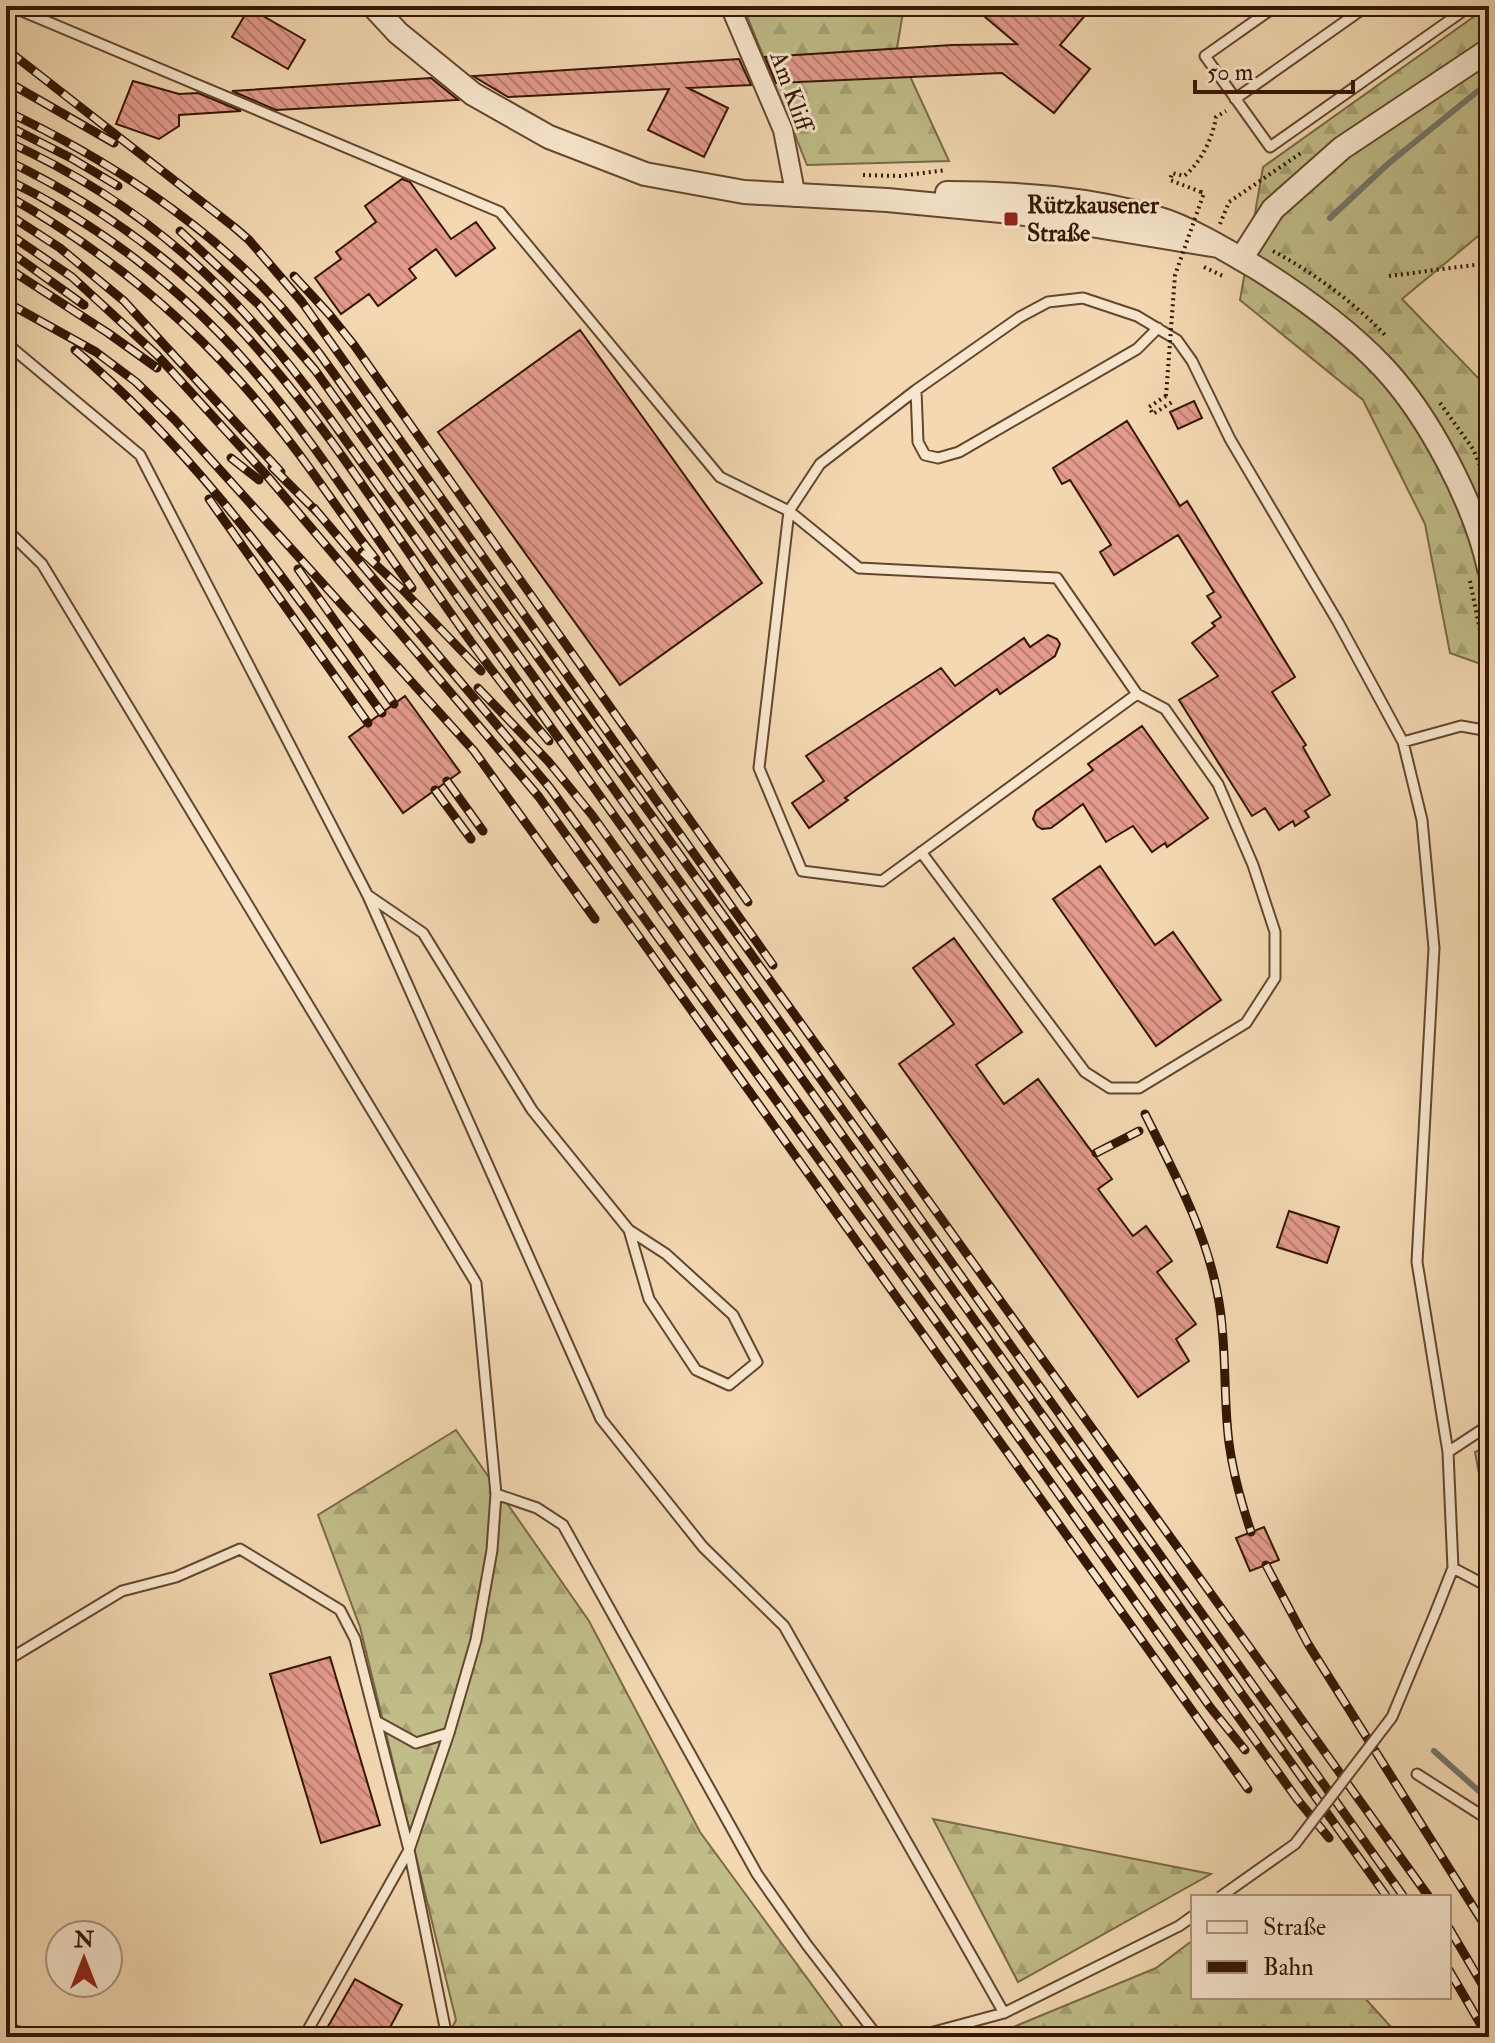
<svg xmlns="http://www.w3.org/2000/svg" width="1495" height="2043" viewBox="0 0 1495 2043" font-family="'IM FELL Double Pica',serif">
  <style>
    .forest { fill: url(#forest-firs); stroke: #7a6a46; stroke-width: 2 }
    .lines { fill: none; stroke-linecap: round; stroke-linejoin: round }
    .stream { stroke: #73776c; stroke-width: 6 }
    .building { fill: url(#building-back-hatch); stroke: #341602; stroke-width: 2 }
    .service-casing { stroke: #64462e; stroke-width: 13 }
    .minor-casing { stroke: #64462e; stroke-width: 22 }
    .tertiary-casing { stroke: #64462e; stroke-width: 26 }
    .path { stroke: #341602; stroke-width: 4; stroke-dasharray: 2 4; stroke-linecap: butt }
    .service { stroke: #f7e6cd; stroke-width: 9 }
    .minor { stroke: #f7e6cd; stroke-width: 18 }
    .tertiary { stroke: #f7e6cd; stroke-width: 22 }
    .rail-casing { stroke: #341602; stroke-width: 9 }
    .rail { stroke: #f7e6cd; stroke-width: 6; stroke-dasharray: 18; stroke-linecap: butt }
    .service-bridge-casing { stroke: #64462e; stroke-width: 13; stroke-linecap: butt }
    .path-bridge { stroke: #341602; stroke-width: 4; stroke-dasharray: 2 4; stroke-linecap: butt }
    .service-bridge { stroke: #f7e6cd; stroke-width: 9 }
    .poi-dot { fill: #8f2418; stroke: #f7e6cd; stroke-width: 3 }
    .labels { text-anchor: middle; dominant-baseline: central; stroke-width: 6; stroke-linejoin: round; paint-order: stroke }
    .street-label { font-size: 24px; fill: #341602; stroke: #f7e6cd }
    .poi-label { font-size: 24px; font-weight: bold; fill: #341602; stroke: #f7e6cd; text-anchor: start }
  </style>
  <defs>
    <pattern id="forest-firs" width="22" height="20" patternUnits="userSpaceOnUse" patternTransform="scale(2)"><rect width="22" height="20" fill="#c0bd89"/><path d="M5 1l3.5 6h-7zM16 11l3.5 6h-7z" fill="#a6a275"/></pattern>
    <pattern id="building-back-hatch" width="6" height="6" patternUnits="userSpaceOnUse" patternTransform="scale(2)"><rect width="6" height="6" fill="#e39a8c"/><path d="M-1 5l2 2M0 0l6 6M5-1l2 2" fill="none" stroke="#b97d70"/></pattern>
  </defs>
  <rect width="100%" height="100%" fill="#f3d8b2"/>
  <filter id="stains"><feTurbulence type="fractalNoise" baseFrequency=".0025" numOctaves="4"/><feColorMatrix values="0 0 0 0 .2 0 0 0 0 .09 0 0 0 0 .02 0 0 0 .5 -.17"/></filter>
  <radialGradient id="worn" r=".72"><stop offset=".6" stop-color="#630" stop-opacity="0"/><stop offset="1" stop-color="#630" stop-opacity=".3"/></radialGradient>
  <path class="forest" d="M 743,6 L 904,6 L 897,48 L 949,161 L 807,165 Z
    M 1489,6 L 1489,227 L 1402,299 L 1483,383 L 1489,393 L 1489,667 L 1450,653 L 1425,524 L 1363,400 L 1240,300 L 1263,167 Z
    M 456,1430 L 589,1621 L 700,1832 L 845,2030 L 820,2037 L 447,2037 L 456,2020 L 360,1627 L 318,1515 Z
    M 1489,1445 L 1489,1528 L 1475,1452 Z
    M 933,1819 L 1211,1874 L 1018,1982 Z
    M 1193,1940 L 1193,1997 L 1364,1997 L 1400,2037 L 989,2037 L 1156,1968 Z"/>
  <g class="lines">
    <path class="stream" d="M 1330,218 L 1389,163 L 1489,82
      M 1434,1751 L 1489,1800"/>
  </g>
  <path class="building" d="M 972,6 L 1093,6 L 1060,45 L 1090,69 L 1054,113 L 1002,73 L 776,83 L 765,57 L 952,45 L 1017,44 Z
    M 249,8 L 305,40 L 288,69 L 232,37 Z
    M 739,59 L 751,85 L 688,88 L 728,108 L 704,157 L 648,130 L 669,89 L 508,97 L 473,76 Z
    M 431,78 L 458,100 L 276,110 L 232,91 Z
    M 133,81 L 179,94 L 198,93 L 241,111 L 179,115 L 179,126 L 159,139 L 116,124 Z
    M 402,179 L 410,182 L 451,239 L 476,222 L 495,248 L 456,276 L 436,249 L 409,269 L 416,278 L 378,306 L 369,294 L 341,314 L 315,278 L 341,259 L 336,252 L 376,222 L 365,206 Z
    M 580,330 L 762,583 L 620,685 L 438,432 Z
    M 1194,401 L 1202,418 L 1178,429 L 1170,412 Z
    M 1127,421 L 1180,506 L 1187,501 L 1295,677 L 1272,692 L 1306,745 L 1303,747 L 1330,795 L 1305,811 L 1309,817 L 1295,826 L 1293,821 L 1279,830 L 1265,808 L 1252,816 L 1179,700 L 1218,676 L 1192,643 L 1215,626 L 1212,623 L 1221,617 L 1207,596 L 1214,592 L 1178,535 L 1114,575 L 1100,552 L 1111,545 L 1070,480 L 1062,484 L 1053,468 Z
    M 1048,635 L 1057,639 L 1060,644 L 1055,656 L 1000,694 L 997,689 L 845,798 L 848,800 L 809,828 L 792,803 L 824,781 L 806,756 L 941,668 L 955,686 L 1024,638 L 1030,647 Z
    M 405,696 L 460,772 L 403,813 L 349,737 Z
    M 1142,726 L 1208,818 L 1167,847 L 1165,843 L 1152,852 L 1133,826 L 1106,842 L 1083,804 L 1051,828 L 1042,829 L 1037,826 L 1033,819 L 1036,811 L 1093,770 L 1088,764 Z
    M 1100,866 L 1155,945 L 1173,932 L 1221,1000 L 1156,1046 L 1053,899 Z
    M 954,938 L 1022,1032 L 976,1065 L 1004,1104 L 1038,1079 L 1112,1179 L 1098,1189 L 1133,1236 L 1146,1226 L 1172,1261 L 1157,1272 L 1196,1324 L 1176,1339 L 1189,1361 L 1138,1397 L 899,1064 L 954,1024 L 913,968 Z
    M 1289,1211 L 1339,1227 L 1327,1263 L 1277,1247 Z
    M 1264,1527 L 1279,1560 L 1250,1571 L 1236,1538 Z
    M 330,1657 L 380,1825 L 321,1843 L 270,1674 Z
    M 355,1979 L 402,2005 L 385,2037 L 322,2037 Z"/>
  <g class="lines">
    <defs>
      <path id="service" d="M 10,6 L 500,212 L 720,477 L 789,511 L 859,568 L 1057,578 L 1137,694 L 882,881 L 802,871 L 759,768 L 789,511 L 820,464 L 916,390 L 1020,317 L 1048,302 L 1083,298 L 1137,316 L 1177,340 L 1192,361 L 1230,439 L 1338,622 L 1403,742 L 1422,820 L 1434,948 L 1417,1262 L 1448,1452 L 1453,1568 L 1436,1611
        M 1276,6 L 1205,56 L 1270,147 L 1470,6
        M 1235,99 L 1367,6
        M 6,343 L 140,455 L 368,896 L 601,1419 L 703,1547 L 784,1626 L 1004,2013
        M 916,390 L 918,442 L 925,455 L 938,458 L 959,452 L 1137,349 L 1158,328
        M 6,529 L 42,564 L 476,1283 L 496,1494 L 492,1550 L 476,1640 L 449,1733 L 416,1743 L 376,1721
        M 1403,742 L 1461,726 L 1489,731
        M 921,852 L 1085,1072 L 1110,1088 L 1139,1088 L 1246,1023 L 1275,978 L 1275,932 L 1253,865 L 1218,784 L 1165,709 L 1137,694
        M 369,896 L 423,933 L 532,1110 L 629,1230 L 666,1254 L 733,1315 L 757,1362 L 729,1385 L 696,1370 L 649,1299 L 629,1230
        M 1448,1452 L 1489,1425
        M 496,1494 L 537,1508 L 563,1525 L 757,1874 L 807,1945 L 878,2037
        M 1453,1568 L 1489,1587
        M 6,1661 L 122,1591 L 176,1577 L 240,1549 L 340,1610 L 355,1639 L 409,1850 L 447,2037
        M 1417,1774 L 1489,1820
        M 6,2027 L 31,2037
        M 304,2037 L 409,1850 L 449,1733
        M 915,2037 L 1004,2013 L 1179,1926 L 1193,1916"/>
      <path id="minor" d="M 730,6 L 783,130 L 796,197"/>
      <path id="tertiary" d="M 373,6 L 398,33 L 473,94 L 549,137 L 645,174 L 744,192 L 887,200 L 1012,212 L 1218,246
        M 947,193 C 1018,193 1089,198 1157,218 C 1189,227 1231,253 1260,270 C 1304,298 1347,329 1383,367 C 1429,416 1475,504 1489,569
        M 1241,259 L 1273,209 L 1342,148 L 1489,50"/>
    </defs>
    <use href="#service" class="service-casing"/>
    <use href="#minor" class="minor-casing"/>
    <use href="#tertiary" class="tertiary-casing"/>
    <path class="path" d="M 863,175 L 900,176 L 946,170
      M 1201,192 L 1170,180 L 1172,173 L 1184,176 C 1201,163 1213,137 1216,117 L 1226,111
      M 1220,224 L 1229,202 L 1301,153
      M 1273,251 C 1314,273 1355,303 1387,337
      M 1204,267 L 1225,277
      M 1389,276 L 1489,263
      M 1166,396 L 1149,407 L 1153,414 L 1172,402
      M 1440,403 L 1473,449 L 1489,487
      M 1470,581 L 1482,640 L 1489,717"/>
    <use href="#service" class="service"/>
    <use href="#minor" class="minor"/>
    <use href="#tertiary" class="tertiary"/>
    <defs>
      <path id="rail" d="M 6,49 L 234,227 L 249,240 L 302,302 L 773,965
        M 6,81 L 114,143
        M 6,111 C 103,157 203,221 276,301 C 291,317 305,336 319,353 L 1429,1897
        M 6,125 L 71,158 L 118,186
        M 6,141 C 149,206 238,292 329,417 L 1387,1897
        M 6,160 C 91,201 171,257 236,325 C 356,452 435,611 549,741
        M 6,179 C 97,223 180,287 246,362 C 308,432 358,512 412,588
        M 6,195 C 117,257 212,339 289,441 C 319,479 345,521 376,559
        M 6,213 L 60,248 L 124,301 L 281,472
        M 180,231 L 259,305 L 315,370 L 1404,1897
        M 6,232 L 72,277 L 157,355 L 268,477 L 539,797 L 1248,1789
        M 6,249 L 84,305
        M 6,267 L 108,333 L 157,368
        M 294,276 L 329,314 L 354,345 L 748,902
        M 6,302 L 96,352 L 136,382 L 175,420 L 474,751 L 595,919
        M 75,350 C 199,454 287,584 382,713
        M 231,458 L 259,480
        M 272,467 L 320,515
        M 209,499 L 368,723
        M 314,508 L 550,788 L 942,1330 L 1210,1707 L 1245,1750
        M 362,552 L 402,589 L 481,671
        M 298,569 L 394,704
        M 478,688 L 548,761 L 592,815 L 1297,1799 L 1329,1838
        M 447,781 L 483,831
        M 435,790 L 471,839
        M 1145,1114 C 1175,1174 1208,1235 1219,1302 C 1227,1349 1223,1396 1229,1443 C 1233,1473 1241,1502 1251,1532
        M 1096,1153 L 1139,1131
        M 1266,1565 L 1308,1644 L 1489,1932
        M 1449,1928 L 1489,1996
        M 1449,1970 L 1488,2037"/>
    </defs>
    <use href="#rail" class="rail-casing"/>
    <use href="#rail" class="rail"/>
    <defs>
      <path id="service-bridge" d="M 1220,1897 L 1295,1844 L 1392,1717 L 1436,1611"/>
    </defs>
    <use href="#service-bridge" class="service-bridge-casing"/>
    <path class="path-bridge" d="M 1166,396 L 1175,275 L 1204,193 L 1201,192"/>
    <use href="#service-bridge" class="service-bridge"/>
  </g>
  <rect class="poi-dot" x="1003" y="211" width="16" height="16" rx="4"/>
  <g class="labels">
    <g class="street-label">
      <text transform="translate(791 91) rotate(70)">Am Kliff</text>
    </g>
    <g class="poi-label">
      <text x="1027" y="205">Rützkausener<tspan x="1027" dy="28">Straße</tspan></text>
    </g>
  </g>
  <rect width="1495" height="2043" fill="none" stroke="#f3d8b2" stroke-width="32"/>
  <rect x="8" y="8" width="1479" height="2027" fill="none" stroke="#341602" stroke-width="4"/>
  <rect x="16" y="16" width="1463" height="2011" fill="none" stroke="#341602" stroke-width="2"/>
  <rect x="1191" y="1895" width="260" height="104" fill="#f7e6cd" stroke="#a9937c" stroke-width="2"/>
  <rect x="1207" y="1921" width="40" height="12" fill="#f7e6cd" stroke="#a9937c" stroke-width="2"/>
  <text x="1263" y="1935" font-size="24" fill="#341602">Straße</text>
  <rect x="1207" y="1961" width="40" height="12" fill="#341602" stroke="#a9937c" stroke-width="2"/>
  <text x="1263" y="1975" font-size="24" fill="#341602">Bahn</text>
  <g transform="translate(84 1959)"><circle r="38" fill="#f7e6cd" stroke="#a9937c" stroke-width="2"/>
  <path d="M0-6L14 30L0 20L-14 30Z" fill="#8f2418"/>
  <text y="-12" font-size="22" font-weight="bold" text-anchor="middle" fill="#341602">N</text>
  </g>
  <path d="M1195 80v12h158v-12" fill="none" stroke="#341602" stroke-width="4"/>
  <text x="1207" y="80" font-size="24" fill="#341602" stroke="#f7e6cd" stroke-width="6" paint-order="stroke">50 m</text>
  <rect width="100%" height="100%" filter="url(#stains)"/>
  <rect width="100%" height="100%" fill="url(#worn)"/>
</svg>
